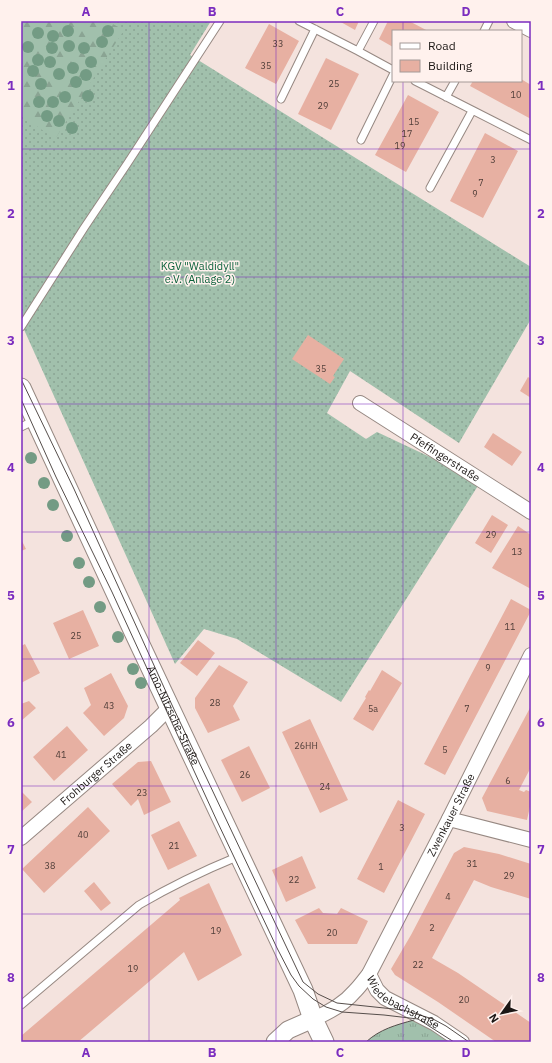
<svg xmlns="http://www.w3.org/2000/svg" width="552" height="1063" viewBox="0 0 552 1063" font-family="'IBM Plex Sans',sans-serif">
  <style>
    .grass { fill: url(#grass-dots) }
    .forest { fill: url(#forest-firs) }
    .park { fill: url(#park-tufts) }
    .building { fill: #e7b0a2 }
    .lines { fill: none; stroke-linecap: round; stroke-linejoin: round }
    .service-casing { stroke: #968882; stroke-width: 9 }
    .minor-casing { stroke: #968882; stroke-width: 16 }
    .tertiary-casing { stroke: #968882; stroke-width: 19 }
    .secondary-casing { stroke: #968882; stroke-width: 21 }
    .service { stroke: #fff; stroke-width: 7 }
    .minor { stroke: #fff; stroke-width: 14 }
    .tertiary { stroke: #fff; stroke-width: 17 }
    .secondary { stroke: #fff; stroke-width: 19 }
    .tram { stroke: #564e4b; stroke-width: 1 }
    .tree { fill: #739b84 }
    .grid { fill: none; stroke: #7b2cbf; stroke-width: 1; stroke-opacity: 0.55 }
    .labels { text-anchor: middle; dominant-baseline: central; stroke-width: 3; stroke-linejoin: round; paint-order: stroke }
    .number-label { font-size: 9px; fill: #4f3d38 }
    .park-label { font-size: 11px; fill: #09603a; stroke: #fff1ed }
    .street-label { font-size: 11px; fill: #1c1715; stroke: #fff1ed }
    .neatline { fill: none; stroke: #7b2cbf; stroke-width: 1.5 }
    .grid-label { font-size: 13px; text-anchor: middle; font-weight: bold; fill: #7b2cbf }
  </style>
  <defs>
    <pattern id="grass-dots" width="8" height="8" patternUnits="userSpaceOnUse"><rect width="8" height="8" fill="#a1c0ac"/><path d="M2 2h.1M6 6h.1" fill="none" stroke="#8aa493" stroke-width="1.8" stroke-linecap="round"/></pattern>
    <pattern id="forest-firs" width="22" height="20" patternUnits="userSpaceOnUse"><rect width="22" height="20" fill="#a1c0ac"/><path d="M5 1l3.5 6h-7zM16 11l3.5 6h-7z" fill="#8aa493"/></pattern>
    <pattern id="park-tufts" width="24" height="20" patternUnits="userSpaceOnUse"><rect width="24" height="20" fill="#a1c0ac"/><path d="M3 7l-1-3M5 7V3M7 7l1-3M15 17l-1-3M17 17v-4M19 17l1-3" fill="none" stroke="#8aa493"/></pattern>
  </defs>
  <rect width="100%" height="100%" fill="#f4e3de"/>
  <path class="grass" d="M 21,21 L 211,21 L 190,55 L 531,267 L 531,319 L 459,443 L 350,371 L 327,413 L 366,439 L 377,432 L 481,481 L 341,702 L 237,639 L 204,629 L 175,664 L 21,323 Z"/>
  <path class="forest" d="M 21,21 L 107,21 L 124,30 L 55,139 L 21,115 Z"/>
  <path class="park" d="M 418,1019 L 462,1042 L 366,1042 C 381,1028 399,1024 418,1019 Z"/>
  <path class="building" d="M 339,21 L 359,21 L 355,30 Z
    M 388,21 L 409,21 L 428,31 L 393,31 L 393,47 L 379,39 Z
    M 269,24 L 299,41 L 276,84 L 245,68 Z
    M 326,58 L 359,74 L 331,130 L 298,114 Z
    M 521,79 L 531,85 L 531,119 L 470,86 L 473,81 L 521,81 Z
    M 408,95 L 439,112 L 406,172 L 375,155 Z
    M 485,133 L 518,151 L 483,218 L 450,201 Z
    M 308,335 L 344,359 L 333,376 L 335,377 L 330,384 L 292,359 Z
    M 528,377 L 531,379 L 531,398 L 520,391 Z
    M 493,433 L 522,452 L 512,466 L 484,447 Z
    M 492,515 L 508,525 L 491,553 L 475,543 Z
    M 518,526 L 531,535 L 531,589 L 492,568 Z
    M 21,539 L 26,549 L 21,551 Z
    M 511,599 L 531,610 L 531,611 L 445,775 L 424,764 Z
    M 83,610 L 99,646 L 69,659 L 53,623 Z
    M 198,640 L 215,653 L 197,676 L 180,663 Z
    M 25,644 L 40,673 L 21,683 L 21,646 Z
    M 219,665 L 248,682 L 233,706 L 240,720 L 208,733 L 195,708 L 195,698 Z
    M 382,670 L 402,683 L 373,731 L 353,719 L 366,698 L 365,697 L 369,690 L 370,691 Z
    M 111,673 L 128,706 L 124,718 L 104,736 L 83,713 L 91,705 L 84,688 Z
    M 29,701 L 36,708 L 21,721 L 21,704 Z
    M 531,706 L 531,770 L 530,769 L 519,790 L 524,792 L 526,790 L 531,792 L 531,802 L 527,820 L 487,811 L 482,798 Z
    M 310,719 L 348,800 L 320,813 L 282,732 Z
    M 67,726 L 88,750 L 54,781 L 33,757 Z
    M 249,746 L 270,788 L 242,802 L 221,760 Z
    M 151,761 L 171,802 L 144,815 L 138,799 L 131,806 L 112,784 L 138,762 Z
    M 21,791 L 32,802 L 21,812 Z
    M 398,800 L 425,814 L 384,893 L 357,879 Z
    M 88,807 L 110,831 L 44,893 L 22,869 Z
    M 179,821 L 197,856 L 168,870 L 151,835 Z
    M 464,847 L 499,854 L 531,864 L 531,899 L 491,887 L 474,880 L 432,958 L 458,973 L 531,1023 L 531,1042 L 496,1042 L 438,1002 L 395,975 L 391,969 L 411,935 L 454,853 Z
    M 302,856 L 316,888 L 286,902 L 272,870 Z
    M 94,882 L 111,903 L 101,911 L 84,891 Z
    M 209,883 L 242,955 L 198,981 L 184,952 L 78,1042 L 21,1042 L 21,1036 L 180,900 L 179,898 Z
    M 319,908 L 323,913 L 337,914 L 341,908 L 368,921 L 357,944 L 308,944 L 295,920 Z"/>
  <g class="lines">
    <defs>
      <path id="service" d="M 299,21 L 358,51 L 393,70
        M 484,31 L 489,21
        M 358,51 L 374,21
        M 415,81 L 531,140
        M 446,97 L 455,81
        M 281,99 L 315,29
        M 361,140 L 393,75
        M 430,188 L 472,111
        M 21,327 L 84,228 L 127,164 L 220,21
        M 21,427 L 35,420
        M 21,1005 L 139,905 C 171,886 205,870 239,856"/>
      <g id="minor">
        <path d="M 514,21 L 531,30"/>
        <path id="s1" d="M 360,403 L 531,512"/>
        <path d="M 449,819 L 531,840"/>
        <path id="s2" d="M 21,838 L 151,726 L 169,708"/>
        <path id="s3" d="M 369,974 L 377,990 L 385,998 L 434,1023 L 462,1042"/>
        <path id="s4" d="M 313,1019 C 328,1013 344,1004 355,991 C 360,986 365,979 369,974 L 449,819 L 531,655"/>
      </g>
      <path id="tertiary" d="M 275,1042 L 288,1030 L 313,1019"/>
      <g id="secondary">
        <path id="s5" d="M 21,388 L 134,632 L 303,990 L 313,1019 L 324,1042"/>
      </g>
    </defs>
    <use href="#service" class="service-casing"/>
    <use href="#minor" class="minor-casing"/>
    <use href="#tertiary" class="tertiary-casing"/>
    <use href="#secondary" class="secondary-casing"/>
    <use href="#service" class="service"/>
    <use href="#minor" class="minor"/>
    <use href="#tertiary" class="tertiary"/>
    <use href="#secondary" class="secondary"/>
    <path class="tram" d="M 21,379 L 74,489 L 172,705 L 303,982 L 318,994 L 337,1003 L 403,1010 L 433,1019 L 446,1026 L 469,1042
      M 21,399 L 56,477 L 112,592 L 217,821 L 277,948 L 291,975 L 299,986 L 313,999 L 326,1007 L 342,1012 L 384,1015 L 418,1019 L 454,1042
      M 366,1042 C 380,1029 396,1025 414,1020"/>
  </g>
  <g class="tree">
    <circle cx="68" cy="31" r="6"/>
    <circle cx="108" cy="31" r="6"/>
    <circle cx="38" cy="33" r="6"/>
    <circle cx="53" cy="36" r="6"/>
    <circle cx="102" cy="42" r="6"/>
    <circle cx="69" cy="46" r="6"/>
    <circle cx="28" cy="47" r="6"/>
    <circle cx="52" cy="48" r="6"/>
    <circle cx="84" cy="48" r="6"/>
    <circle cx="38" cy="60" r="6"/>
    <circle cx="50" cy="62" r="6"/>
    <circle cx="91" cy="62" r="6"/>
    <circle cx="73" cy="68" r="6"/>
    <circle cx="33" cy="71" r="6"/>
    <circle cx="59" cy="74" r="6"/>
    <circle cx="86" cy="75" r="6"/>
    <circle cx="76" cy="82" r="6"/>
    <circle cx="41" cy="84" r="6"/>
    <circle cx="88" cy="96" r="6"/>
    <circle cx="65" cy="97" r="6"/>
    <circle cx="39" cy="102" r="6"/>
    <circle cx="53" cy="102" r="6"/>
    <circle cx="47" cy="116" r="6"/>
    <circle cx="59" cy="121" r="6"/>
    <circle cx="72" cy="128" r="6"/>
    <circle cx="31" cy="458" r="6"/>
    <circle cx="44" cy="483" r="6"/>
    <circle cx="53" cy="505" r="6"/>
    <circle cx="67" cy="536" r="6"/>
    <circle cx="79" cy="563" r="6"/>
    <circle cx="89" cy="582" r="6"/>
    <circle cx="100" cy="607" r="6"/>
    <circle cx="118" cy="637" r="6"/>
    <circle cx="133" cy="669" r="6"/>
    <circle cx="141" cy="683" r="6"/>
  </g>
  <path class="grid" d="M 149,21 L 149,1042M 276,21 L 276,1042M 403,21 L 403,31M 403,81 L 403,1042M 21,149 L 531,149M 21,277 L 531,277M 21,404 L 531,404M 21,532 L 531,532M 21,659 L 531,659M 21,786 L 531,786M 21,914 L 531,914"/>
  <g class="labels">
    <g class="number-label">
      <text x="278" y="43">33</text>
      <text x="266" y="65">35</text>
      <text x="334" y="83">25</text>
      <text x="516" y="94">10</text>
      <text x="323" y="105">29</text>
      <text x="414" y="121">15</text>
      <text x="407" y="133">17</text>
      <text x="400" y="145">19</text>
      <text x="493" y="159">3</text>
      <text x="481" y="182">7</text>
      <text x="475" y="193">9</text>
      <text x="321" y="368">35</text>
      <text x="491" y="534">29</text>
      <text x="517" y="551">13</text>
      <text x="510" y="626">11</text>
      <text x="76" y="635">25</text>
      <text x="488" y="667">9</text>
      <text x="215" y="702">28</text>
      <text x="109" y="705">43</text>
      <text x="373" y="708">5a</text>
      <text x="467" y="708">7</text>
      <text x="306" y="745">26HH</text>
      <text x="445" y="749">5</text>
      <text x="61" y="754">41</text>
      <text x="245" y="774">26</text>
      <text x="508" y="780">6</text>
      <text x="325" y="786">24</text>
      <text x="142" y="792">23</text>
      <text x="402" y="827">3</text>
      <text x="83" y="834">40</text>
      <text x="174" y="845">21</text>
      <text x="472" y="863">31</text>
      <text x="50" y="865">38</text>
      <text x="381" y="866">1</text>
      <text x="509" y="875">29</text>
      <text x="294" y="879">22</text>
      <text x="448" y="896">4</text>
      <text x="432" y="927">2</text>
      <text x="216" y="930">19</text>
      <text x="332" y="932">20</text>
      <text x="418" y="964">22</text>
      <text x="133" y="968">19</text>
      <text x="464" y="999">20</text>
    </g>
    <g class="park-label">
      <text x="200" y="266">KGV "Waldidyll"<tspan x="200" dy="13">e.V. (Anlage 2)</tspan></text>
    </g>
    <g class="street-label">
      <text stroke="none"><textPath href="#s1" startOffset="101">Pfeffingerstraße</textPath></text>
      <text stroke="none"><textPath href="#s5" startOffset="361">Arno-Nitzsche-Straße</textPath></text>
      <text stroke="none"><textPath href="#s2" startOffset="99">Frohburger Straße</textPath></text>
      <text stroke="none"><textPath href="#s4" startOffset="252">Zwenkauer Straße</textPath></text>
      <text stroke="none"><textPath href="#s3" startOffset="46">Wiedebachstraße</textPath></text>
    </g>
  </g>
  <rect width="552" height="1063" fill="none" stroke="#fff1ed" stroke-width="44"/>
  <rect x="392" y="30" width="130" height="52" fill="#fff1ed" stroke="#a49a97"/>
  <rect x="400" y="43" width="20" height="6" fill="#ffffff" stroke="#a49a97"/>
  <text x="428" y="50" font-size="12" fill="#1c1715">Road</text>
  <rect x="400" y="60" width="20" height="12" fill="#e7b0a2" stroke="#a49a97"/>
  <text x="428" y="70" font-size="12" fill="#1c1715">Building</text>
  <g transform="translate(502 1013) rotate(237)" stroke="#fff1ed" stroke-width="3" paint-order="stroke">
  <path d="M0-3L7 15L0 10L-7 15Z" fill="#1c1715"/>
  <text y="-6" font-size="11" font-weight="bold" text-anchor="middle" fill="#1c1715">N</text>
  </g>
  <rect x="22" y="22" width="508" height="1019" class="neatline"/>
  <g class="grid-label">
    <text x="86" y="16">A</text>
    <text x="212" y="16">B</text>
    <text x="340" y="16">C</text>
    <text x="466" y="16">D</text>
    <text x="11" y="90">1</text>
    <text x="541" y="90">1</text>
    <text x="11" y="218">2</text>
    <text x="541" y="218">2</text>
    <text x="11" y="345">3</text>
    <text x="541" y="345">3</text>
    <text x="11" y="472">4</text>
    <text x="541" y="472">4</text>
    <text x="11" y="600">5</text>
    <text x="541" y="600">5</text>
    <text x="11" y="727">6</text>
    <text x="541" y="727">6</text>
    <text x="11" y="854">7</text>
    <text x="541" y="854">7</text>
    <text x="11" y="982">8</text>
    <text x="541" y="982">8</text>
    <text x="86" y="1057">A</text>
    <text x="212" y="1057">B</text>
    <text x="340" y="1057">C</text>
    <text x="466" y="1057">D</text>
  </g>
</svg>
